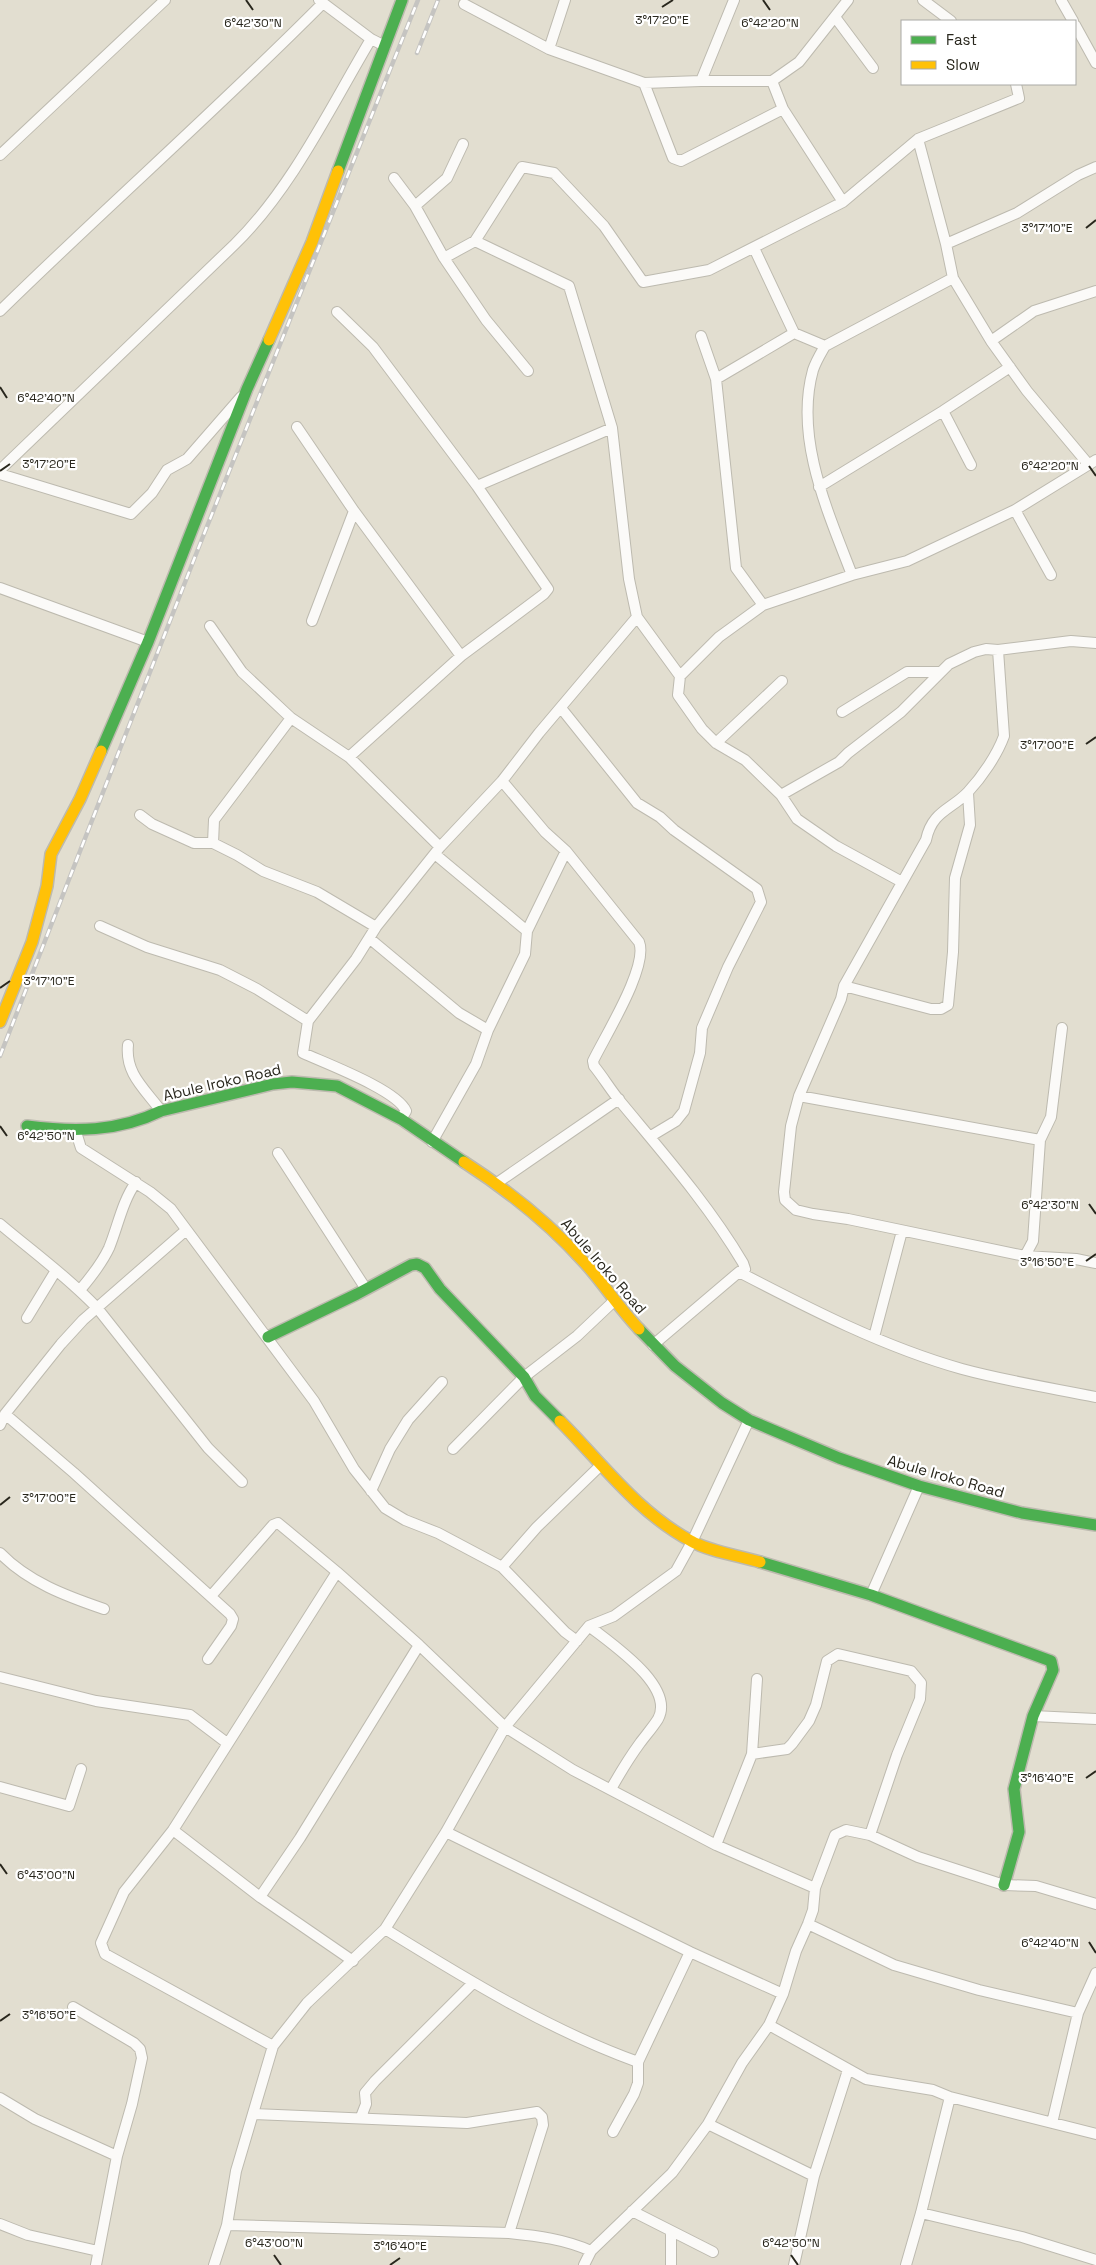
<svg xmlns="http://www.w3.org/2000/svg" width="1096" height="2265" viewBox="0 0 1096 2265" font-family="'Space Grotesk',sans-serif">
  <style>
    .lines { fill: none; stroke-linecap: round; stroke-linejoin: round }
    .street-casing { stroke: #bdbaaf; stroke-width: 12 }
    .fast-casing { stroke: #bdbaaf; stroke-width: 14 }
    .slow-casing { stroke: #bdbaaf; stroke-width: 14 }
    .street { stroke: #fbfaf8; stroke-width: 10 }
    .fast { stroke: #4caf50; stroke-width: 11 }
    .slow { stroke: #ffc107; stroke-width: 11 }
    .rail-casing { stroke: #c5c4c1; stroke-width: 4.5 }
    .rail { stroke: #fff; stroke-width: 2.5; stroke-dasharray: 8; stroke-linecap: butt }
    .ticks { fill: none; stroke: #29271d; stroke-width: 2 }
    .labels { text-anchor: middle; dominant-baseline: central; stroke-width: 4.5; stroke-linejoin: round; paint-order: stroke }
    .street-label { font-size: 15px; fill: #29271d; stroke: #fff }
    .ticks-label { font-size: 12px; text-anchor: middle; fill: #29271d; stroke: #fff; stroke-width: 4.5; stroke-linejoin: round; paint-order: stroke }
  </style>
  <rect width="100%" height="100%" fill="#e2ded0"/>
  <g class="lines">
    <defs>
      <path id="street" d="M 319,0 L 371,39 L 385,46
        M 923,0 L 951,21
        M 1061,0 L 1073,21
        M 464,4 L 549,49 L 644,83 L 701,81 L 772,81 L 799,62 L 848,0
        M 835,17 L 873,68
        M 1075,25 L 1096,63
        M 549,49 L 565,0
        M 701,81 L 734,0
        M 772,81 L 783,109 L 843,202
        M 644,83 L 673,158 L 681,161 L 783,109
        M 918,139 L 946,244 L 953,278 L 991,341 L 1027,391 L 1089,465
        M 0,155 L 165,0
        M 394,178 L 415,206 L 444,258 L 486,320 L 528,371
        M 415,206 L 447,178 L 463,144
        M 475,241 L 522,167 L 554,173 L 604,226 L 643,282 L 709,270 L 843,202 L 918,139 L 1019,98 L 1016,84
        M 946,244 L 1017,213 L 1078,175 L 1096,167
        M 754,248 L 794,333 L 825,346 C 821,353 816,361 813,370 C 794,438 828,512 852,575
        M 444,258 L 475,241 L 569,286 L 612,428 L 629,579 L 637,617 L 680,676 L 678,695 L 702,729 L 716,743 L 745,760 L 781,795 L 797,819 L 836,846 L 902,882
        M 0,311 C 106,207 218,109 323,3
        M 337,312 L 373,347 L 477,486 L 548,589 L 544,594 L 461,656 L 349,757
        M 701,336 L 716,379 L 736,568 L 763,605
        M 991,341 L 1034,311 L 1096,291
        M 825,346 L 953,278
        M 716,379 L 794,333
        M 943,411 L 971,465
        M 297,427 L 354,511 L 461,656
        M 0,470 L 235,244 C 292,188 330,108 371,39
        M 0,474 L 131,514 L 152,493 L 167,470 L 187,459 L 241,397
        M 477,486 L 612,428
        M 819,487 L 943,411 L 1010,367
        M 1015,510 L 1051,575
        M 0,588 L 148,642
        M 312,621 L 354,511
        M 210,626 L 242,672 L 291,718 L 349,757 L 440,847
        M 998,650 L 1004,736 C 997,755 982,777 968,792 C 951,810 932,811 926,840 L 844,986 L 841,999 L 799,1096 L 791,1126 L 784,1192 L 785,1200 L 796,1210 L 813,1214 L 848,1219 L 1025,1256 L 1076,1259 L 1096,1263
        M 680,676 L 719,637 L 763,605 L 852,575 L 907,561 L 1015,510 L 1096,460
        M 561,708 L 637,803 L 660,817 L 674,830 L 757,889 L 761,902 L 728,967 L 702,1028 L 700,1053 L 684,1111 L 676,1121 L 651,1136
        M 842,712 L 907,672 L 941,672
        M 716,743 L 782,681
        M 502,781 L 545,832 L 566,851 L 639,942 C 649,966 605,1036 593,1061 L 594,1066 C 603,1077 610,1089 619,1100 C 662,1152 708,1204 743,1263 L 745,1269 L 739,1272 C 810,1309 884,1347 962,1369 C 1006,1381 1051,1388 1096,1397
        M 781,795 L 839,762 L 848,753 L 901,712 L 949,664 L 974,652 L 986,649 L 998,650 L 1071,641 L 1096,643
        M 140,815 L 152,824 L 194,843 L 213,843 L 237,855 L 263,871 L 317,892 L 376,927
        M 213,843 L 214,820 L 291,718
        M 436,855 L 527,931
        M 100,926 L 147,947 L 220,970 L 257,989 L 308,1021
        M 369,938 L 459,1013 L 488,1030
        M 844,986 L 931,1009 L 941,1009 L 948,1005 L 953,952 L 955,878 L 970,825 L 968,793
        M 128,1045 C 125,1074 145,1089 161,1111
        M 799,1096 L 1040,1140
        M 401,1119 L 406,1111 C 397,1090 327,1064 303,1053 L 308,1021 L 356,959 L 376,927 L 440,847 L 502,781 L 539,733 L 637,617
        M 75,1129 L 81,1148 L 150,1192 L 171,1209 L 314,1401 L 354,1469 L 385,1508 L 405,1520 L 438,1533 L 502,1567 L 565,1632 L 577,1641
        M 432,1142 L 476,1064 L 488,1030 L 525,954 L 527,931 L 566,851
        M 278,1153 L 366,1289
        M 497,1183 L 619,1099
        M 0,1224 C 32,1251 69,1278 98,1309 L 208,1448 L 242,1482
        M 1025,1256 L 1033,1241 L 1040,1140 L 1051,1117 L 1062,1028
        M 80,1290 C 91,1277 102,1263 109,1248 C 118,1226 122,1202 136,1182
        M 27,1318 L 55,1272
        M 874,1337 L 902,1231
        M 653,1345 L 739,1272
        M 5,1414 L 74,1473 L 230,1614 L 233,1619 L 231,1626 L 208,1659
        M 0,1425 L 5,1414 L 61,1344 L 83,1320 L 185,1231
        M 453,1449 L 524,1377 L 577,1336 L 615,1300
        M 371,1491 L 390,1449 L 408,1420 L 442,1382
        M 0,1553 C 28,1582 66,1596 104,1609
        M 502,1567 L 537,1527 L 600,1466
        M 337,1572 L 173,1830 L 260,1897 L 353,1961
        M 871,1595 L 919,1486
        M 211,1596 L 273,1525 L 278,1523 L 337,1572 L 419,1645 L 505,1727 L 573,1770 L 716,1845 L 815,1888
        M 589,1626 C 610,1643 676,1686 658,1719 C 653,1727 646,1735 640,1743 C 629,1758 620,1773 611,1789
        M 0,1677 L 96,1701 L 190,1715 L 227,1743
        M 1033,1716 L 1096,1719
        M 752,1754 L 787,1749 L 792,1744 L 809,1721 L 816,1705 L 827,1661 L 838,1654 L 911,1671 L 921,1683 L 920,1699 L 897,1755 L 870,1835
        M 0,1787 L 69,1806 L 81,1769
        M 173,1830 L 124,1892 L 101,1943 L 105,1954 L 273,2046
        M 446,1832 L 690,1952 L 783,1994
        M 716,1845 L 752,1754 L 757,1679
        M 260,1897 L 300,1838 L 419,1645
        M 808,1924 L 894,1965 L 979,1990 L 1078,2013
        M 385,1929 C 466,1979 549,2030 638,2062
        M 73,2007 L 134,2043 L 140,2049 L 142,2058 L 132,2104 L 117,2156 L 96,2265
        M 769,2025 L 866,2079 L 933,2090 L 950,2097 L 1096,2134
        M 0,2098 L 35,2119 L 117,2156
        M 253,2114 L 467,2123 L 537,2112 L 542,2117 L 543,2125 L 509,2233
        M 361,2117 L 366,2104 L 365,2093 L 375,2081 L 473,1983
        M 1052,2123 L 1078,2013 L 1096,1973
        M 708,2124 L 814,2176
        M 613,2132 L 634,2094 L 638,2083 L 638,2062 L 690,1952
        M 632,2211 L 713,2252
        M 921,2213 L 1022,2237 L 1096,2260
        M 0,2224 L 28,2235 L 98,2251
        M 227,2225 L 509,2233 C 538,2236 564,2239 591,2251
        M 214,2265 L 227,2225 L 236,2171 L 273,2046 L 307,2003 L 385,1929 L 446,1832 L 505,1727 L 589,1626 L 614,1616 L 676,1571 L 692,1542 L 749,1420
        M 584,2265 L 591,2251 L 672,2173 L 708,2124 L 742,2063 L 769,2025 L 783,1994 L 796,1951 L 808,1924 L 813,1910 L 815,1888 L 835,1835 L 846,1830 L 870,1835 L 918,1857 L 1004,1885 L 1036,1886 L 1096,1904
        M 671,2265 L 671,2231
        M 794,2265 L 814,2176 L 848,2070
        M 906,2265 L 921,2213 L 950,2097"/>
      <path id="fast" d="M 338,171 L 402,0
        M 101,751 L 148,642 L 247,389 L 269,340
        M 27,1126 C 74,1132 118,1132 161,1111 L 273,1084 L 292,1082 L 337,1086 L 401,1119 L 464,1162
        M 639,1329 L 675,1366 L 722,1403 L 749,1420 L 839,1458 L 919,1486 L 1022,1513 L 1096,1525
        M 268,1337 L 357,1294 L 411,1265 L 417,1264 L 425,1268 L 440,1289 L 524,1377 L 535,1396 L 560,1421
        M 760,1562 L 871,1595 L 1051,1661 L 1053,1670 L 1033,1716 L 1014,1789 L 1019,1832 L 1004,1885"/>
      <path id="slow" d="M 269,340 L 312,242 L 338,171
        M 0,1022 L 32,942 L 47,886 L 51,854 L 80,799 L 101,751
        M 464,1162 C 509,1191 549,1223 585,1263 C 604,1284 619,1308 639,1329
        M 560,1421 C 602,1463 637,1512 691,1541 C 708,1551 740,1556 760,1562"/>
    </defs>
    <use href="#street" class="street-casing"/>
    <use href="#fast" class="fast-casing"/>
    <use href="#slow" class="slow-casing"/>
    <use href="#street" class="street"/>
    <use href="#fast" class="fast"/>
    <use href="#slow" class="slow"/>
    <defs>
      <path id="rail" d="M 417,53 L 438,0
        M 0,1056 L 200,544 L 418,0"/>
    </defs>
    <use href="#rail" class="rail-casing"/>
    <use href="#rail" class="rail"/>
  </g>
  <path class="ticks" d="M 246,0 L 253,10M 763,0 L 770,10M 662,7 L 673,0M 1086,228 L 1096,220M 0,387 L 7,398M 1089,466 L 1096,476M 0,471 L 10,464M 1086,744 L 1096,737M 0,988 L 10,981M 0,1126 L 7,1136M 1089,1204 L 1096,1214M 1086,1261 L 1096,1254M 0,1505 L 10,1497M 1086,1778 L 1096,1771M 0,1864 L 7,1874M 1089,1942 L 1096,1953M 0,2021 L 10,2014M 274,2255 L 281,2265M 791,2255 L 798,2265M 390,2265 L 400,2258"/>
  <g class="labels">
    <g class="street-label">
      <text transform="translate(222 1082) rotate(-13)">Abule Iroko Road</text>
      <text transform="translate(604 1266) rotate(49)">Abule Iroko Road</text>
      <text transform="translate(946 1476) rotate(16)">Abule Iroko Road</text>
    </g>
  </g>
  <g class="ticks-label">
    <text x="662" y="24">3°17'20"E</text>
    <text x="253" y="27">6°42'30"N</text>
    <text x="770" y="27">6°42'20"N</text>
    <text x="1047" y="232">3°17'10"E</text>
    <text x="46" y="402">6°42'40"N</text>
    <text x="49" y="468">3°17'20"E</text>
    <text x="1050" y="470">6°42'20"N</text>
    <text x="1047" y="749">3°17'00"E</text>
    <text x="49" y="985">3°17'10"E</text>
    <text x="46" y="1140">6°42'50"N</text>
    <text x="1050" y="1209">6°42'30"N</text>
    <text x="1047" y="1266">3°16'50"E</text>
    <text x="49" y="1502">3°17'00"E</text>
    <text x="1047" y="1782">3°16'40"E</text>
    <text x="46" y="1879">6°43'00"N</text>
    <text x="1050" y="1947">6°42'40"N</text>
    <text x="49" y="2019">3°16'50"E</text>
    <text x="274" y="2247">6°43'00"N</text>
    <text x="791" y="2247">6°42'50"N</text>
    <text x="400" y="2250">3°16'40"E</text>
  </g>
  <rect x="901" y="20" width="175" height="65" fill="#ffffff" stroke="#a9a9a5"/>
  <rect x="911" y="36" width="25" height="8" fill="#4caf50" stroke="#a9a9a5"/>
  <text x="946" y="45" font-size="15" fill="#29271d">Fast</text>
  <rect x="911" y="61" width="25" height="8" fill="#ffc107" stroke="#a9a9a5"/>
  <text x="946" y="70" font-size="15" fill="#29271d">Slow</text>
</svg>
